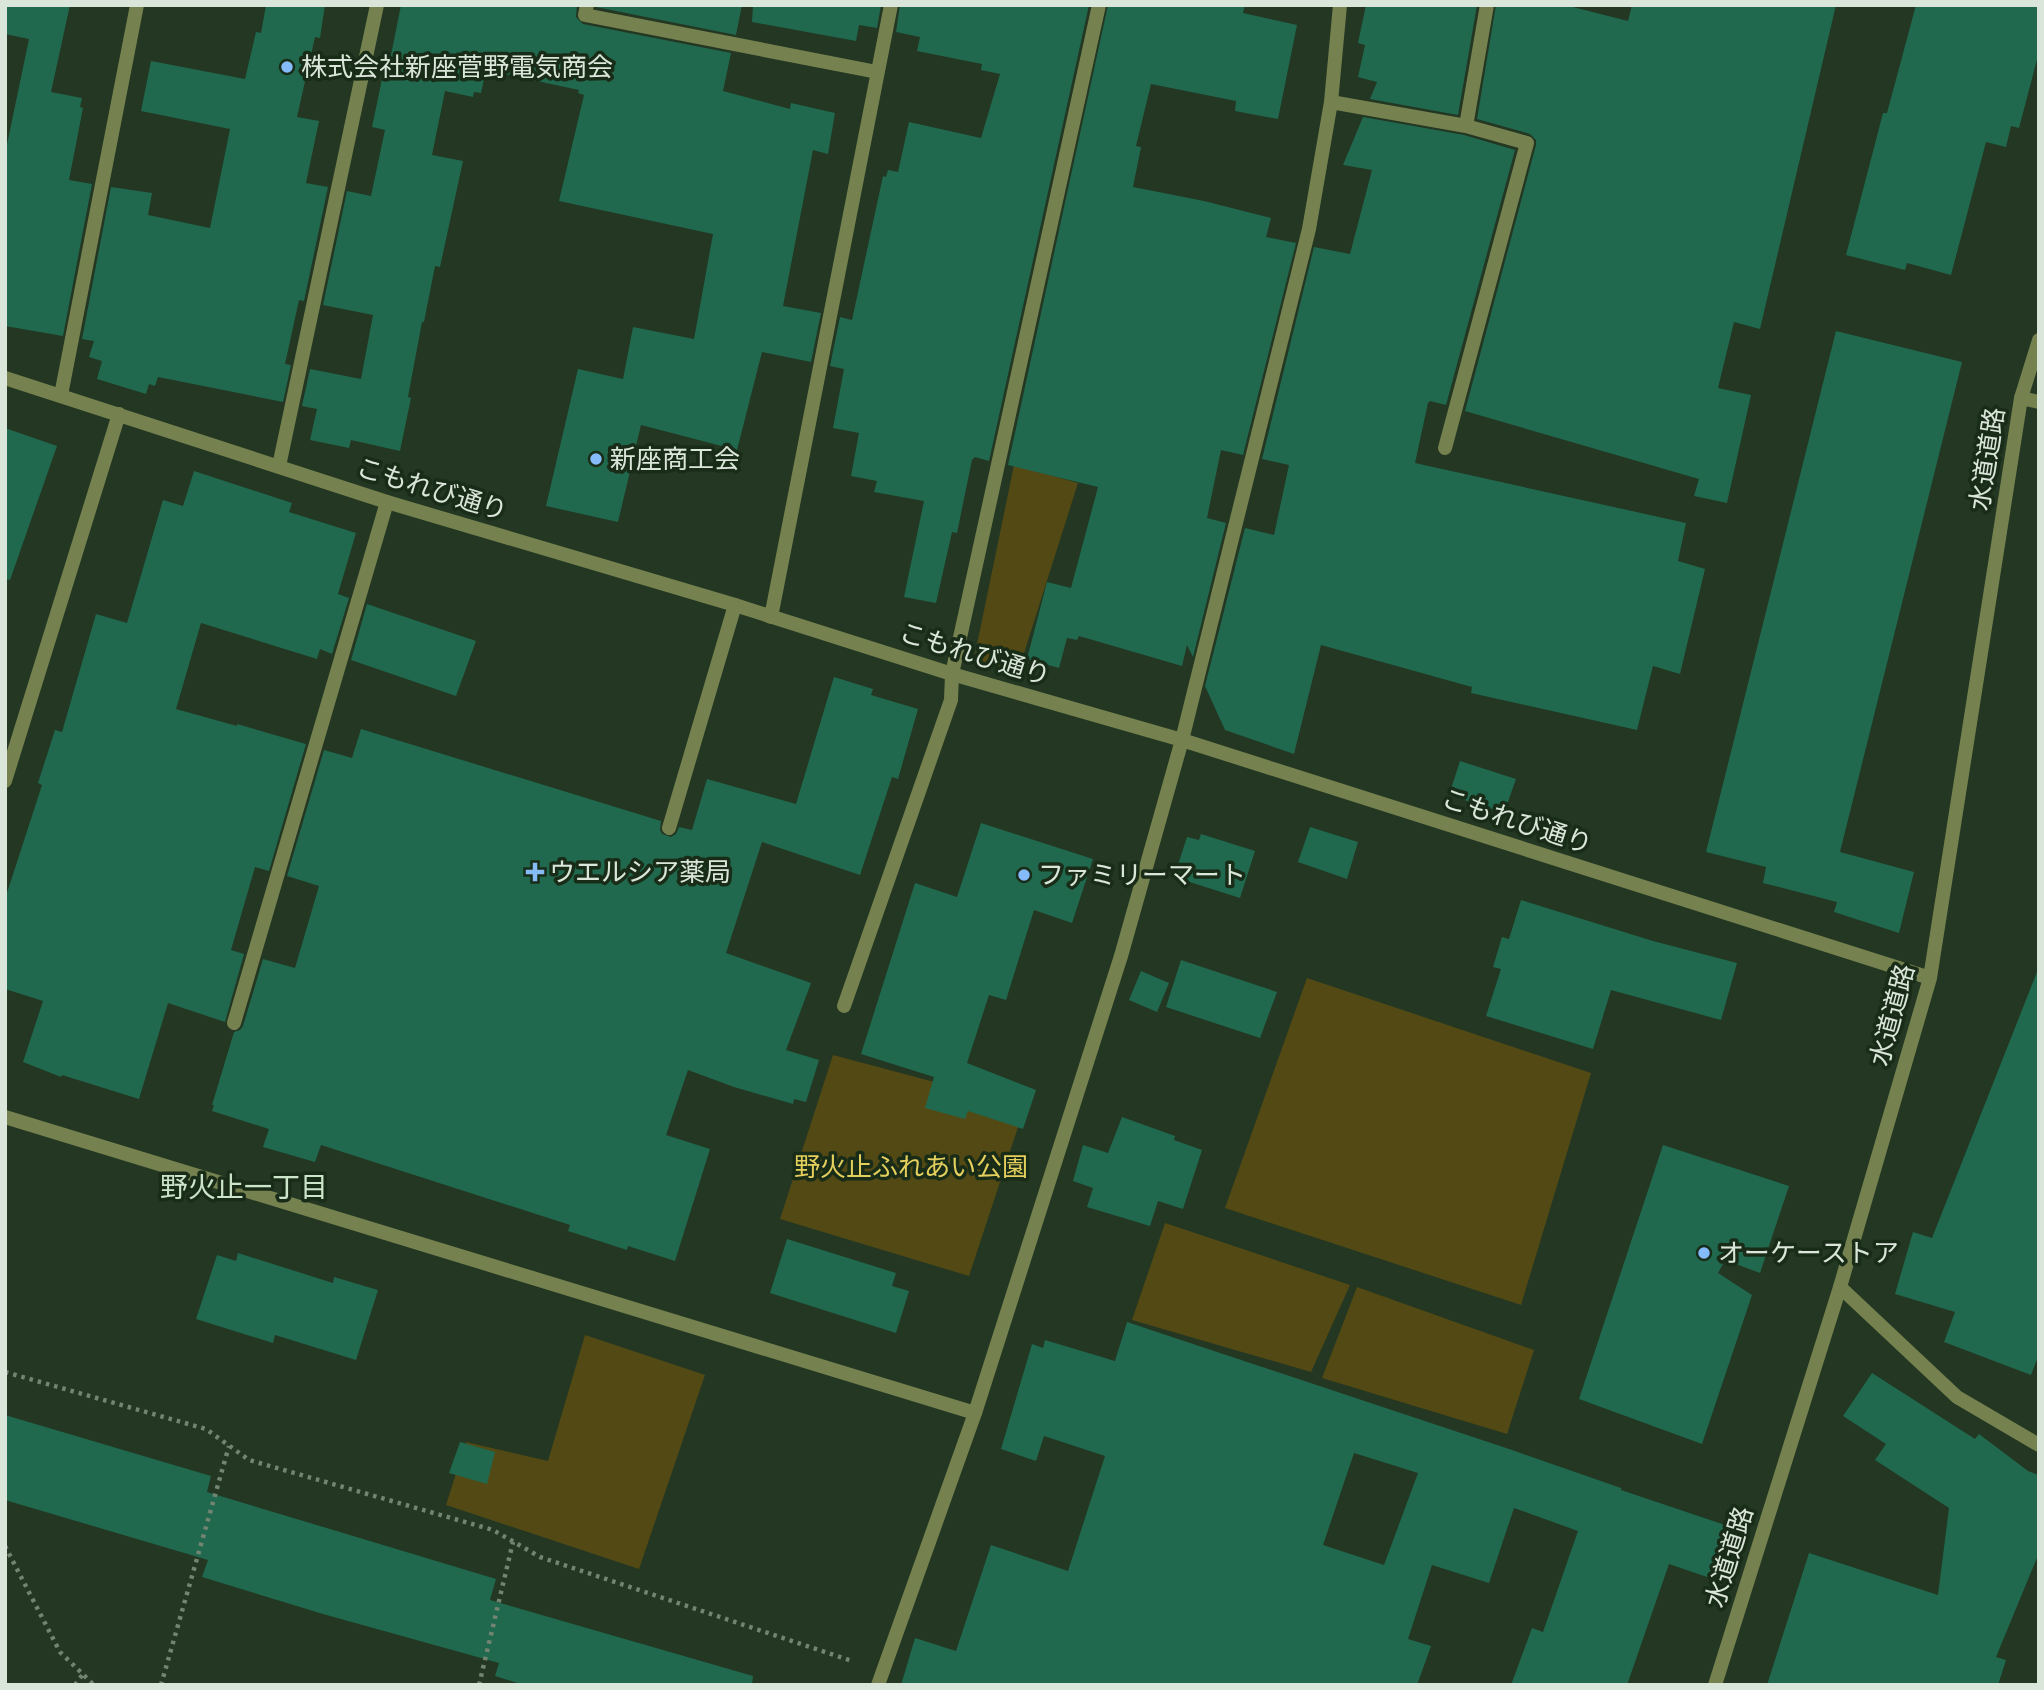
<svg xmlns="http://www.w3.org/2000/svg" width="2044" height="1690" viewBox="0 0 2044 1690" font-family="Cabin,'Noto Sans JP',sans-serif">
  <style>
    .green { fill: #534914 }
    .building { fill: #20694e; fill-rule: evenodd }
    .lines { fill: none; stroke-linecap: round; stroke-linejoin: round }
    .path { stroke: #748473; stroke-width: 4.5; stroke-dasharray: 3.5 5; stroke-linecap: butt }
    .service { stroke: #75824f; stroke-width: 14 }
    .minor { stroke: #75824f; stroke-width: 14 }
    .tertiary { stroke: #75824f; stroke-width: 14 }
    .poi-dot { fill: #85bbfb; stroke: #192c18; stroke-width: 2.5 }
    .labels { text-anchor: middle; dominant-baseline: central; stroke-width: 7; stroke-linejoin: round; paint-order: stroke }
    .poi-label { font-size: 26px; fill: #dae6d9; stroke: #192c18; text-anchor: start }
    .street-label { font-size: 26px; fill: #dae6d9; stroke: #192c18 }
    .park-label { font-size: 26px; fill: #e4cf5d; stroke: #192c18 }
    .neighbourhood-label { font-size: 28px; fill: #cce4ca; stroke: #192c18 }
  </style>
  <rect width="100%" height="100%" fill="#233722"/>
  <path class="green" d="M 1014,465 L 1078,483 L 1018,672 L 974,659 Z
    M 1307,978 L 1591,1073 L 1521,1305 L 1225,1208 Z
    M 833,1055 L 1025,1106 L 969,1276 L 780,1219 Z
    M 1165,1223 L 1350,1285 L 1311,1372 L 1132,1320 Z
    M 1357,1287 L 1534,1350 L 1507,1434 L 1322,1378 Z
    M 585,1335 L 705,1375 L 639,1569 L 446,1505 L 466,1442 L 548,1461 Z"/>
  <path class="building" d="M 5,5 L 70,5 L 51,92 L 82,98 L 80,107 L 83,108 L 69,180 L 92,184 L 63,336 L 5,326 L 5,154 L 29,39 L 5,34 Z
    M 266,5 L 325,5 L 320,38 L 315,37 L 297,117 L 319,121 L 306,183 L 328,187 L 304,301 L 299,300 L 285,364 L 291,365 L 283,402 L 158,377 L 155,386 L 149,384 L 146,394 L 97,379 L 102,361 L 89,357 L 94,341 L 82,339 L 111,187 L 152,193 L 148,215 L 210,228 L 230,129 L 141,111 L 151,61 L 245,79 L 256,32 L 261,33 Z
    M 401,5 L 577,5 L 576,17 L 583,24 L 731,53 L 723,91 L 790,109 L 791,103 L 835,113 L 828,154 L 813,150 L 783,306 L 821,313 L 811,362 L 762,352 L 737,450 L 641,425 L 618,522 L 546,506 L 578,369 L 623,379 L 633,327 L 694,339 L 713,234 L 559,201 L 584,95 L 578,93 L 579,90 L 486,70 L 481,93 L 474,92 L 473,97 L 445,91 L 432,155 L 463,161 L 440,267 L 435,266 L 424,322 L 422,322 L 408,397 L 411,398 L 400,451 L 351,440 L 349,448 L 310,440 L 317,409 L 302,406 L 310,369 L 361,379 L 373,315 L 323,305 L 347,191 L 371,196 L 385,130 L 372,127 L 382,79 L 386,80 Z
    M 596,5 L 742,5 L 736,35 L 596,7 Z
    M 753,5 L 881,5 L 877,28 L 859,25 L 856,41 L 752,22 Z
    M 900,5 L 1089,5 L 989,461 L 975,457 L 972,460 L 957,533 L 952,532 L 936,603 L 904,597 L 924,501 L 874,492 L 877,481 L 851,476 L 859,433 L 833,428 L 844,369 L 830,366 L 840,317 L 852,320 L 883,176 L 886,177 L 888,170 L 898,172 L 909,122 L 981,138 L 1000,74 L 981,70 L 982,64 L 917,51 L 920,37 L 896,32 Z
    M 1108,5 L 1245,5 L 1243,13 L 1297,25 L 1278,119 L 1235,111 L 1236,101 L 1151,84 L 1136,146 L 1141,147 L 1133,187 L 1204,201 L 1271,218 L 1266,237 L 1296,243 L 1243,455 L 1221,450 L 1207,518 L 1226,523 L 1193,657 L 1187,645 L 1182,666 L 1079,636 L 1077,640 L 1067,638 L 1059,668 L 1027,659 L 1047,582 L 1071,588 L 1098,487 L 1008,465 Z
    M 1366,5 L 1477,5 L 1458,115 L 1370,99 L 1377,82 L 1358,77 L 1365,45 L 1358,43 Z
    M 1496,5 L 1565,5 L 1628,21 L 1632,5 L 1836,5 L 1760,329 L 1734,322 L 1718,388 L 1751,395 L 1727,503 L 1694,496 L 1699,479 L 1465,411 L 1536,145 L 1536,140 L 1530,134 L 1477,119 Z
    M 1916,5 L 2039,5 L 2039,52 L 2019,128 L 2011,126 L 2006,147 L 1986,142 L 1951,275 L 1907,263 L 1905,270 L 1846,255 L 1883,113 L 1887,113 Z
    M 1363,117 L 1464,135 L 1515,150 L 1446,405 L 1430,401 L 1428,403 L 1415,463 L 1686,523 L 1678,561 L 1705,569 L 1680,674 L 1653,666 L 1637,730 L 1471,693 L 1472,687 L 1321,645 L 1294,754 L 1225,730 L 1205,686 L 1245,528 L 1274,535 L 1289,465 L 1262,459 L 1314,247 L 1350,254 L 1372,170 L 1343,165 Z
    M 1836,331 L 1962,362 L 1840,852 L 1914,872 L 1899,933 L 1834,912 L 1837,902 L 1763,883 L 1766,867 L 1706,852 Z
    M 5,428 L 57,446 L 10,580 L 5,579 Z
    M 194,471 L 292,503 L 289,512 L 356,533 L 338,594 L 349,598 L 332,654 L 320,649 L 317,659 L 201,623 L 176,709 L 237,726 L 237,724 L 306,744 L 269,871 L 255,867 L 231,950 L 244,954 L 225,1022 L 168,1003 L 139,1099 L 62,1075 L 61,1077 L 23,1062 L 43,1001 L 5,989 L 5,899 L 42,785 L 38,783 L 55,730 L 62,732 L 96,614 L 127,623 L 163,500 L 183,506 Z
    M 367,604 L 476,641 L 456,696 L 351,660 Z
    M 834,677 L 873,689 L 871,695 L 918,709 L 898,779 L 892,777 L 860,875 L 762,842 L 726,953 L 811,983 L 786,1050 L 819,1060 L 806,1102 L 794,1099 L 793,1104 L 734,1087 L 688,1070 L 666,1135 L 710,1149 L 675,1261 L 628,1246 L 627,1250 L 568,1231 L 570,1225 L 321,1145 L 315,1162 L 263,1147 L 269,1129 L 212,1111 L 214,1105 L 212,1105 L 234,1032 L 240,1030 L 243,1026 L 263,959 L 295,968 L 319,886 L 287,876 L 324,750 L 352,758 L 361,729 L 661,821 L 660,830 L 662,834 L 671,837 L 676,834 L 679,827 L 692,830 L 707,779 L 796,804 Z
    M 1460,761 L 1516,779 L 1504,813 L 1449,795 Z
    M 981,823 L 1093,859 L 1072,923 L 1034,910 L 1006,1000 L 989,995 L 967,1063 L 1036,1090 L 1023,1129 L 968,1111 L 965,1119 L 925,1108 L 934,1077 L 861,1054 L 915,883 L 957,897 Z
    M 1310,827 L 1358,842 L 1347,879 L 1298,862 Z
    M 1201,834 L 1255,851 L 1240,898 L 1174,877 L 1187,837 L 1199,840 Z
    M 1521,900 L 1653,941 L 1737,963 L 1721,1020 L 1611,990 L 1593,1049 L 1486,1016 L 1501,969 L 1493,967 L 1502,937 L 1509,939 Z
    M 1181,960 L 1277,992 L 1260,1038 L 1166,1007 Z
    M 1141,971 L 1169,983 L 1157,1012 L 1129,1000 Z
    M 2037,972 L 2039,972 L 2039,1354 L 2031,1375 L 1944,1342 L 1955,1312 L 1895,1294 L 1913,1232 L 1932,1238 Z
    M 1122,1117 L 1175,1136 L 1174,1140 L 1202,1150 L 1183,1209 L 1158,1201 L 1150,1226 L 1087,1207 L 1093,1188 L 1073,1181 L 1083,1145 L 1108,1153 Z
    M 1663,1145 L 1789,1186 L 1760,1273 L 1725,1260 L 1718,1273 L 1752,1295 L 1702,1444 L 1579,1399 Z
    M 787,1239 L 896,1273 L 892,1286 L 909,1291 L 896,1333 L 770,1293 Z
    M 238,1253 L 333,1283 L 334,1277 L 378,1290 L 356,1360 L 275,1335 L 273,1343 L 196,1319 L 217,1255 L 236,1261 Z
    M 1127,1322 L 1512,1450 L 1621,1488 L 1621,1490 L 1728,1526 L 1710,1578 L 1669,1564 L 1627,1685 L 1511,1685 L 1532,1628 L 1543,1632 L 1578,1531 L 1514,1508 L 1489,1583 L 1432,1565 L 1408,1639 L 1431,1646 L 1417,1685 L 901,1685 L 915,1638 L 956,1651 L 991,1545 L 1068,1571 L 1105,1456 L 1044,1436 L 1036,1461 L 1001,1449 L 1032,1344 L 1043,1348 L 1045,1340 L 1115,1361 ZM 1354,1453 L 1418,1473 L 1384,1565 L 1323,1545 Z
    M 1872,1373 L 1975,1439 L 1979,1434 L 2028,1471 L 2039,1475 L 2039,1553 L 1996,1657 L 2006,1660 L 1998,1685 L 1767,1685 L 1809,1553 L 1938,1595 L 1949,1508 L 1875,1460 L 1886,1444 L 1843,1416 Z
    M 5,1415 L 211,1476 L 207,1492 L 496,1579 L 490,1600 L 753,1676 L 752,1685 L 524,1685 L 495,1676 L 499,1663 L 323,1614 L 202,1577 L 208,1560 L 5,1500 Z
    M 460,1442 L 495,1452 L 487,1484 L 449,1473 Z"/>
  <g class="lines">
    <path class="path" d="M 5,1372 L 206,1429 L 249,1460 L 493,1530 L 540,1557 L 852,1661
      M 5,1546 L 60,1652 L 94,1685
      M 75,1685 L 83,1674
      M 161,1685 L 229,1446
      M 479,1685 L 513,1542"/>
    <path class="service" d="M 952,674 L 1099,5
      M 669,828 L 735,605
      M 234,1023 L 387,502"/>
    <path class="minor" d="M 587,5 L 585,15 L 877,72
      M 1331,102 L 1466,126 L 1527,143 L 1445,448
      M 1466,126 L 1487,5
      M 61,395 L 137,5
      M 2021,398 L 2039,402
      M 279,466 L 377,5
      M 771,617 L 891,5
      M 1182,740 L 1309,229 L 1331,102 L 1340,5
      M 844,1006 L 951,700 L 952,674
      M 1840,1287 L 1957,1397 L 2039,1445
      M 878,1685 L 975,1413"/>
    <path class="tertiary" d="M 5,378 L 387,502 L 735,605 L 952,674 L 1182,740 L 1930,978
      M 5,781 L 119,414
      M 5,1117 L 975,1413 L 1121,956 L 1182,740
      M 1715,1685 L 1840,1287 L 1930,978 L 2021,398 L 2039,340"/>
  </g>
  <g class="poi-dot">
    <circle cx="287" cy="67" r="7"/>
    <circle cx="596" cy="459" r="7"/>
    <path d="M531.5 861.5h7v7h7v7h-7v7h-7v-7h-7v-7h7z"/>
    <circle cx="1024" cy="875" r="7"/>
    <circle cx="1704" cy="1253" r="7"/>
  </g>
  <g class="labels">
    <g class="poi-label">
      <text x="301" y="67">株式会社新座菅野電気商会</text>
      <text x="610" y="459">新座商工会</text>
      <text x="549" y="872">ウエルシア薬局</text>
      <text x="1038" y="875">ファミリーマート</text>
      <text x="1718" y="1253">オーケーストア</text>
    </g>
    <g class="street-label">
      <text transform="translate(1987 459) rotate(-81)">水道道路</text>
      <text transform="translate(432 489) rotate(17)">こもれび通り</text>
      <text transform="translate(975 654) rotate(17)">こもれび通り</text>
      <text transform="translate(1517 821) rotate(18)">こもれび通り</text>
      <text transform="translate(1892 1015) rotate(-75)">水道道路</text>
      <text transform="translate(1729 1557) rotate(-73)">水道道路</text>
    </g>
    <g class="park-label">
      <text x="911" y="1167">野火止ふれあい公園</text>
    </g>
    <g class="neighbourhood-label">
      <text x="244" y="1187">野火止一丁目</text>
    </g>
  </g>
  <rect width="2044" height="1690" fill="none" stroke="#dae6d9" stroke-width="14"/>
</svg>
